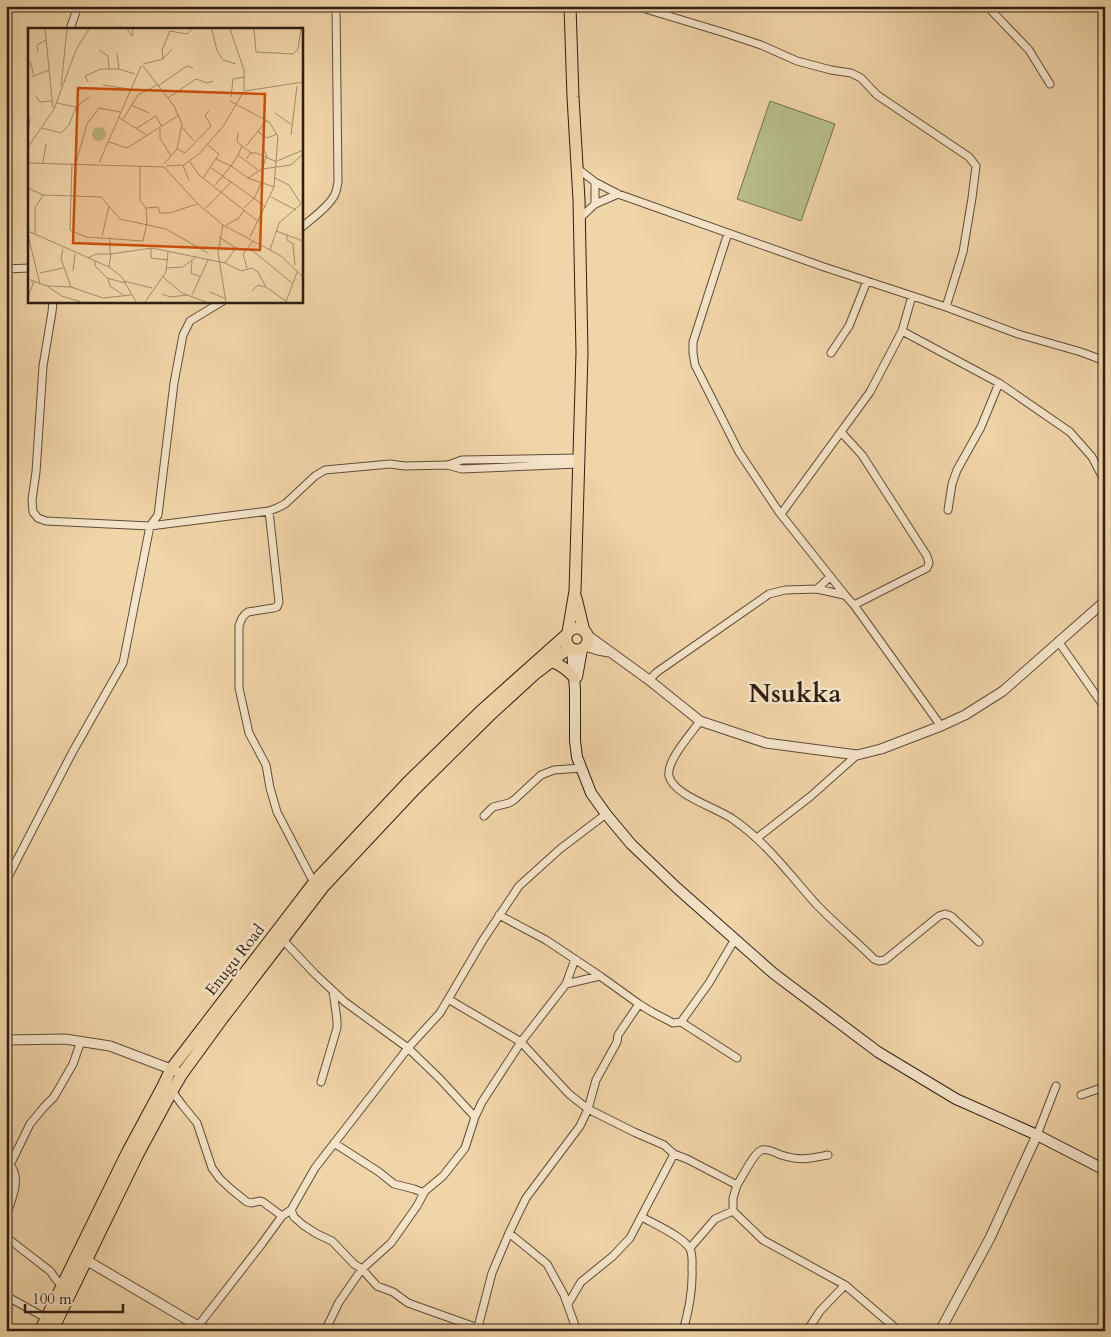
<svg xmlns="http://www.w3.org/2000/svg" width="1111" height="1337" viewBox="0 0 1111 1337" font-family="Cardo,serif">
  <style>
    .green { fill: #b7be8a; stroke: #726e4e }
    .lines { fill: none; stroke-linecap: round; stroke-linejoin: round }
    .minor-casing { stroke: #5e4c38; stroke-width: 9 }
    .tertiary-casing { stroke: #5e4c38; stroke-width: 11 }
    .secondary-casing { stroke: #2e1e12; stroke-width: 12 }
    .primary-casing { stroke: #2e1e12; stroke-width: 13 }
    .minor { stroke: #f5e4c7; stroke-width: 7 }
    .tertiary { stroke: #f5e4c7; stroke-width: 9 }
    .secondary { stroke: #f5e4c7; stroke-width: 10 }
    .primary { stroke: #f0d5a9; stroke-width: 11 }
    .labels { text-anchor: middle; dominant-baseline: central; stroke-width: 5; stroke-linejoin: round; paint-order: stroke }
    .street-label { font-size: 16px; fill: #2e1e12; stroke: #f5e4c7 }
    .town-label { font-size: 26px; font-weight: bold; fill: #2e1e12; stroke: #f5e4c7 }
    .inset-road { fill: none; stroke: #a28c6d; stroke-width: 1 }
    .view { fill: #cc500d; fill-opacity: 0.15; stroke: #cc500d; stroke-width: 2.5 }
    .inset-edge { fill: none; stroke: #2e1e12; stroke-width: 2.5 }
  </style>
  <rect width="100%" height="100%" fill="#f0d5a9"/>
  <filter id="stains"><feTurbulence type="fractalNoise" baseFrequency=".004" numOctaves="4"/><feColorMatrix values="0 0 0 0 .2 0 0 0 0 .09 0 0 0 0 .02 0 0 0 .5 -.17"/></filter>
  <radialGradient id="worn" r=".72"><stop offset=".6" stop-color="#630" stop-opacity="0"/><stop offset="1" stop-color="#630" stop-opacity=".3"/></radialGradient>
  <path class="green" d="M 770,101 L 835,124 L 801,221 L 737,199 Z"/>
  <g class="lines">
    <defs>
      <path id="minor" d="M 631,6 L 639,7 L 725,33 L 761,45 L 797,61 L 831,70 L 851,73 L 861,78 L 877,95 L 969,157 L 976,166 L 972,198 L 963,252 L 946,307
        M 987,6 L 1029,50 L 1050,84
        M 70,29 L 78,6
        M 577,168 L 595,182 L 618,194 L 824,267 L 946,307 L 1018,334 L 1081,352 L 1105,361
        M 595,204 L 595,182
        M 579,219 L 595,204 L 618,194
        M 301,228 C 311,219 330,206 335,194 C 337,190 337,186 338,182 L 336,6
        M 728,233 L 693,342 L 693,353 L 695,365 L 739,452 L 779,512 L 845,595 L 854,605 L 941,726
        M 6,269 L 29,268
        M 53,301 L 52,312 L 43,366 L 36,472 L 32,500 L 33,512 L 38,518 L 46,521 L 150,526 L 269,511 L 277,508 L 285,504 L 315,476 L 325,470 L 390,464 L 405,466 L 447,465 L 462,469 L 578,464
        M 902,331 L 999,383 L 1070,432 L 1092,457 L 1105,482
        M 831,353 L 849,326 L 867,281
        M 841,432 L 862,455 L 927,556 L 929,563 L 927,568 L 854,605
        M 448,465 L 462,460 L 579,458
        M 948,510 L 952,484 L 957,470 L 981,427 L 999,383
        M 269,511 L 279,602 L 277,607 L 273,608 L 248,612 C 242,616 241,620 239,626 L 239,688 L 249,733 L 266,765 L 270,788 L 277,812 L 314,883
        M 781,514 L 870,392 L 902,331 L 912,296
        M 817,589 L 830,577
        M 1058,641 L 1105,708
        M 649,680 L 657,672 L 769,594 L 785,590 L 817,589 L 844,595
        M 700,721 C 691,734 666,761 669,776 C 674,796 718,808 734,820 C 766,842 790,875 816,904 C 834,923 855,940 874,959 L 879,961 L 885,960 L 939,916 L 945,914 L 951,916 L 979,942
        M 484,816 L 493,807 L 509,803 L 514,800 L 541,775 L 554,770 L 581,768
        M 757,838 L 811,796 L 857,755
        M 6,881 L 72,753 L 123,663 L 150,526 L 158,515 L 174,383 L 183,335 L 190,321 L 223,301
        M 499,915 L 546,940 L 600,976 L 639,1004 L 652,1012 L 673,1023 L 681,1022 L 709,983 L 735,939
        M 283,940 L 315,974 L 345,1002 L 408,1048 L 440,1079 L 475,1117
        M 566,984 L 600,976
        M 448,999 L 521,1042 L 569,1094 L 588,1109 L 580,1126 L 526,1198 L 509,1233 L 492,1273 L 477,1331
        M 681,1022 L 737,1058
        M 321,1082 L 337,1028 L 337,1020 L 333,991
        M 172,1091 L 183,1106 L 197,1123 L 212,1168 L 220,1179 L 232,1190 L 247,1202 L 251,1203 L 260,1201 L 263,1202 L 282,1216
        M 1081,1095 L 1098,1089 L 1105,1091
        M 1037,1135 L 1056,1086
        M 334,1143 L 379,1172 L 394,1184 L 414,1189 L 424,1193
        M 674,1154 L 687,1159 L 737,1185 L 733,1198 L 733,1211 L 715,1219 L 690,1248
        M 10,1165 L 30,1124 L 44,1107 L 54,1097 L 73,1064 L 81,1041
        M 737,1185 C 742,1178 754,1152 762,1150 C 767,1148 776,1153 781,1155 C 801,1161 808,1159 828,1155
        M 291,1210 L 294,1217 L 303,1225 L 317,1234 L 332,1241 L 354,1264 L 362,1269 L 377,1286 L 393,1292 L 408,1303 L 478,1328
        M 733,1211 L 763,1240 L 845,1285 L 899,1331
        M 6,1216 C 11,1201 24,1174 7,1163
        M 642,1217 C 654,1224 684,1237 690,1249 C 693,1255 692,1263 692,1269 C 693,1291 689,1310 683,1331
        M 509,1233 L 547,1264 L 564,1295 L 577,1331
        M 6,1237 L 50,1271 L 55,1278 L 62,1286
        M 6,1296 L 46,1318
        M 568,1304 L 581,1282 L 613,1256 L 630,1238 L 674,1154 L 664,1145 L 634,1132 L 588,1109 L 596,1080 L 617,1042 L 618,1035 L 639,1004
        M 198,1326 L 261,1245 L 282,1216 L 291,1210 L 315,1168 L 408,1048 L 440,1013 L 483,940 L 519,886 L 560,849 L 606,814
        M 325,1331 L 339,1302 L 362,1269 L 391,1243 L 417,1206 L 425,1191 L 443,1176 L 465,1148 L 475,1117 L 482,1102 L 521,1042 L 566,984 L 575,959
        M 807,1331 L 820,1311 L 845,1285"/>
      <path id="tertiary" d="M 587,635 L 649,680 L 700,721 L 766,743 L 857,755 L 881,749 L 941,726 L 965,715 L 1003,691 L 1105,601
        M 585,646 L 598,650 L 609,652
        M 6,1040 L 65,1039 L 110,1046 L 176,1071
        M 86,1260 L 198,1326 L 210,1331
        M 940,1331 L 990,1238 L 1037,1135"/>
      <path id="secondary" d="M 572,649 L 575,690 L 575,741 L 577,757 L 591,793 L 606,814 L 631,844 L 677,888 L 773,973 L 878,1052 L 956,1099 L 1037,1135 L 1105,1170
        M 577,677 L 582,649"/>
      <path id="primary" d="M 576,598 L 584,631
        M566 639a11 11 0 1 1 22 0a11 11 0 1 1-22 0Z
        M 568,632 L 575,591 L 582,353 L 579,200 L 573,97 L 570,6
        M 551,661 C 561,665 567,669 574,677
        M 40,1331 L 128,1151 L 163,1086 L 171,1069 L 316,880 L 408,782 L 482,710 L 566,635
        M 52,1331 L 137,1156 L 172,1091 L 182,1074 L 222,1019 L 324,886 L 415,789 L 489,716 L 536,673 L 569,648"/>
    </defs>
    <use href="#minor" class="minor-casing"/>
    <use href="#tertiary" class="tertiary-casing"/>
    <use href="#secondary" class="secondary-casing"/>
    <use href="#primary" class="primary-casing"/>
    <use href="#minor" class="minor"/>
    <use href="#tertiary" class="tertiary"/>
    <use href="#secondary" class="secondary"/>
    <use href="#primary" class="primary"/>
  </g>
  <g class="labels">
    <g class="street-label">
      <text transform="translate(235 960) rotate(-52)">Enugu Road</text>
    </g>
    <g class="town-label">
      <text x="795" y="693">Nsukka</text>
    </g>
  </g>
  <g transform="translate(28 28)">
    <rect width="275" height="275" fill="#f0d5a9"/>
    <path d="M64 106a7 7 0 1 1 14 0a7 7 0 1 1-14 0Z" fill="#b7be8a"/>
    <path class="inset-road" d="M 17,1 L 25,80M 99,1 L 104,8 L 105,1M 184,1 L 189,23 L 195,32 L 208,36M 226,1 L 228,24 L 265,26 L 270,21 L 273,1M 71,22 L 80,28 L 81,42M 10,24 L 9,17 L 18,12M 89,25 L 91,41M 135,31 L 134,22 L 142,3 L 159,6 L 164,1M 2,33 L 6,48M 115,36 L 135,31 L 144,21M 115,38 L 146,78 L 154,96 L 149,121 L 136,136M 3,49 L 21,42M 60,54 L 57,48 L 73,41 L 91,41 L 107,46M 75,57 L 101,61M 33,58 L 39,1M 130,58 L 159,38 L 165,40M 217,63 L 275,54M 8,68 L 12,74 L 24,73M 203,69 L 205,51 L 217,49M 140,70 L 168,51 L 179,55 L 185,53M 202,73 L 241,94 L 250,108 L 246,159 L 222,209M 29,75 L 48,79 L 61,69M 103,77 L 121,85M 247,85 L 264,97M 90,89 L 120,108M 95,91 L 110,67 L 129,57M 154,99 L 166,113M 14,100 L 33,105 L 41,97 L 48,79M 109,100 L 128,88 L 134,99M 132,100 L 132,110 L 143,128M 229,103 L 239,110 L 249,106M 210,105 L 209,114 L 214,118M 0,106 L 2,90M 263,107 L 269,58M 81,114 L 99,120 L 151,87M 218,118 L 239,92M 0,119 L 26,81 L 48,22 L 61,1M 149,121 L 157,125 L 183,98 L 177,87 L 181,83M 210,127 L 214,118 L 223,125M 188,131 L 203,138 L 210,127 L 230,142M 218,131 L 223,125 L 228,125 L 249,134M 249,133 L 275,122M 162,134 L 171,147 L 231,194M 0,135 L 136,139M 15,135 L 18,116M 48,135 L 59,96 L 71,80 L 92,84M 71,135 L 113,38M 44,136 L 42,202 L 58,209 L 115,213 L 119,195 L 118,180 L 112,172 L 112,138M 138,138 L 156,137 L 172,125 L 196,97 L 216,63 L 216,42 L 202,1M 155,138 L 161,152M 136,139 L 169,175 L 195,197 L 253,228 L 275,249M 182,139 L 238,179M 234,141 L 239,128 L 235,120M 175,150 L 191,126 L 180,117M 220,150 L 234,141 L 263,137 L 275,126M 187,157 L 203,138 L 220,150 L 246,159M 0,160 L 15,167 L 73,169 L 92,191 L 138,201 L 180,225M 243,169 L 268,182M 118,180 L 130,179 L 132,185 L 142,185 L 169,176M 178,180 L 203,154M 216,180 L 227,169 L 233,155M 195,196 L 190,225 L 198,274M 198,197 L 211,190 L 216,182M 0,203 L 81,239 L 94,249 L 108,274M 248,203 L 275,213M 7,206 L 7,180 L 15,167M 259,206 L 259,212 L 265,216 L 267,237M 0,207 L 12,256M 74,208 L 81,178M 191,209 L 208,220 L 225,223 L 264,255M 123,220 L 123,230 L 140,232M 35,221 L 33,231 L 43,259M 242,222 L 251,195 L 273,176 L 261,157 L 247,150M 82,226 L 82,209M 60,230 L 68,226 L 83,226M 67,233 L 67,238 L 79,250 L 97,255M 164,233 L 163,245 L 173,249M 197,235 L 208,220M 81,239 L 83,226 L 124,220 L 197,235 L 213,243 L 224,240 L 230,244 L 238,259 L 259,274M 139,240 L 155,239 L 168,229M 219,240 L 215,226 L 225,213M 45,243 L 47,226M 12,245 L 35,240M 134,248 L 154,265 L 178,274M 0,251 L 19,258 L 43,259 L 75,270 L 103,267M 80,251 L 82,258 L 97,268M 96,253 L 124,260M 20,259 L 34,268 L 53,274M 224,263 L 230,257 L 238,259M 182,264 L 198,271M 134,266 L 142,269 L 160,267M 164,267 L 180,232M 0,269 L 6,253M 117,274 L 138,244 L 140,224M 258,274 L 269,244"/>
    <path class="view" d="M 50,60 L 237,66 L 232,222 L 45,215 Z"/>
    <rect width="275" height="275" class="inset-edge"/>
  </g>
  <rect width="1111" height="1337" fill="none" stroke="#f0d5a9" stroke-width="25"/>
  <rect x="8" y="8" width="1096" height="1322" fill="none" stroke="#2e1e12" stroke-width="2.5"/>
  <rect x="12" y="12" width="1086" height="1312" fill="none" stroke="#2e1e12"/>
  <path d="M25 1304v8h98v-8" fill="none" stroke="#2e1e12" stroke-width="2.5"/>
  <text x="32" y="1304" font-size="15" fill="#2e1e12" stroke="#f5e4c7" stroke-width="4" paint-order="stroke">100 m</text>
  <rect width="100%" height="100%" filter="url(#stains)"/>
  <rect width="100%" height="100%" fill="url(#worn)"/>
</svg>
